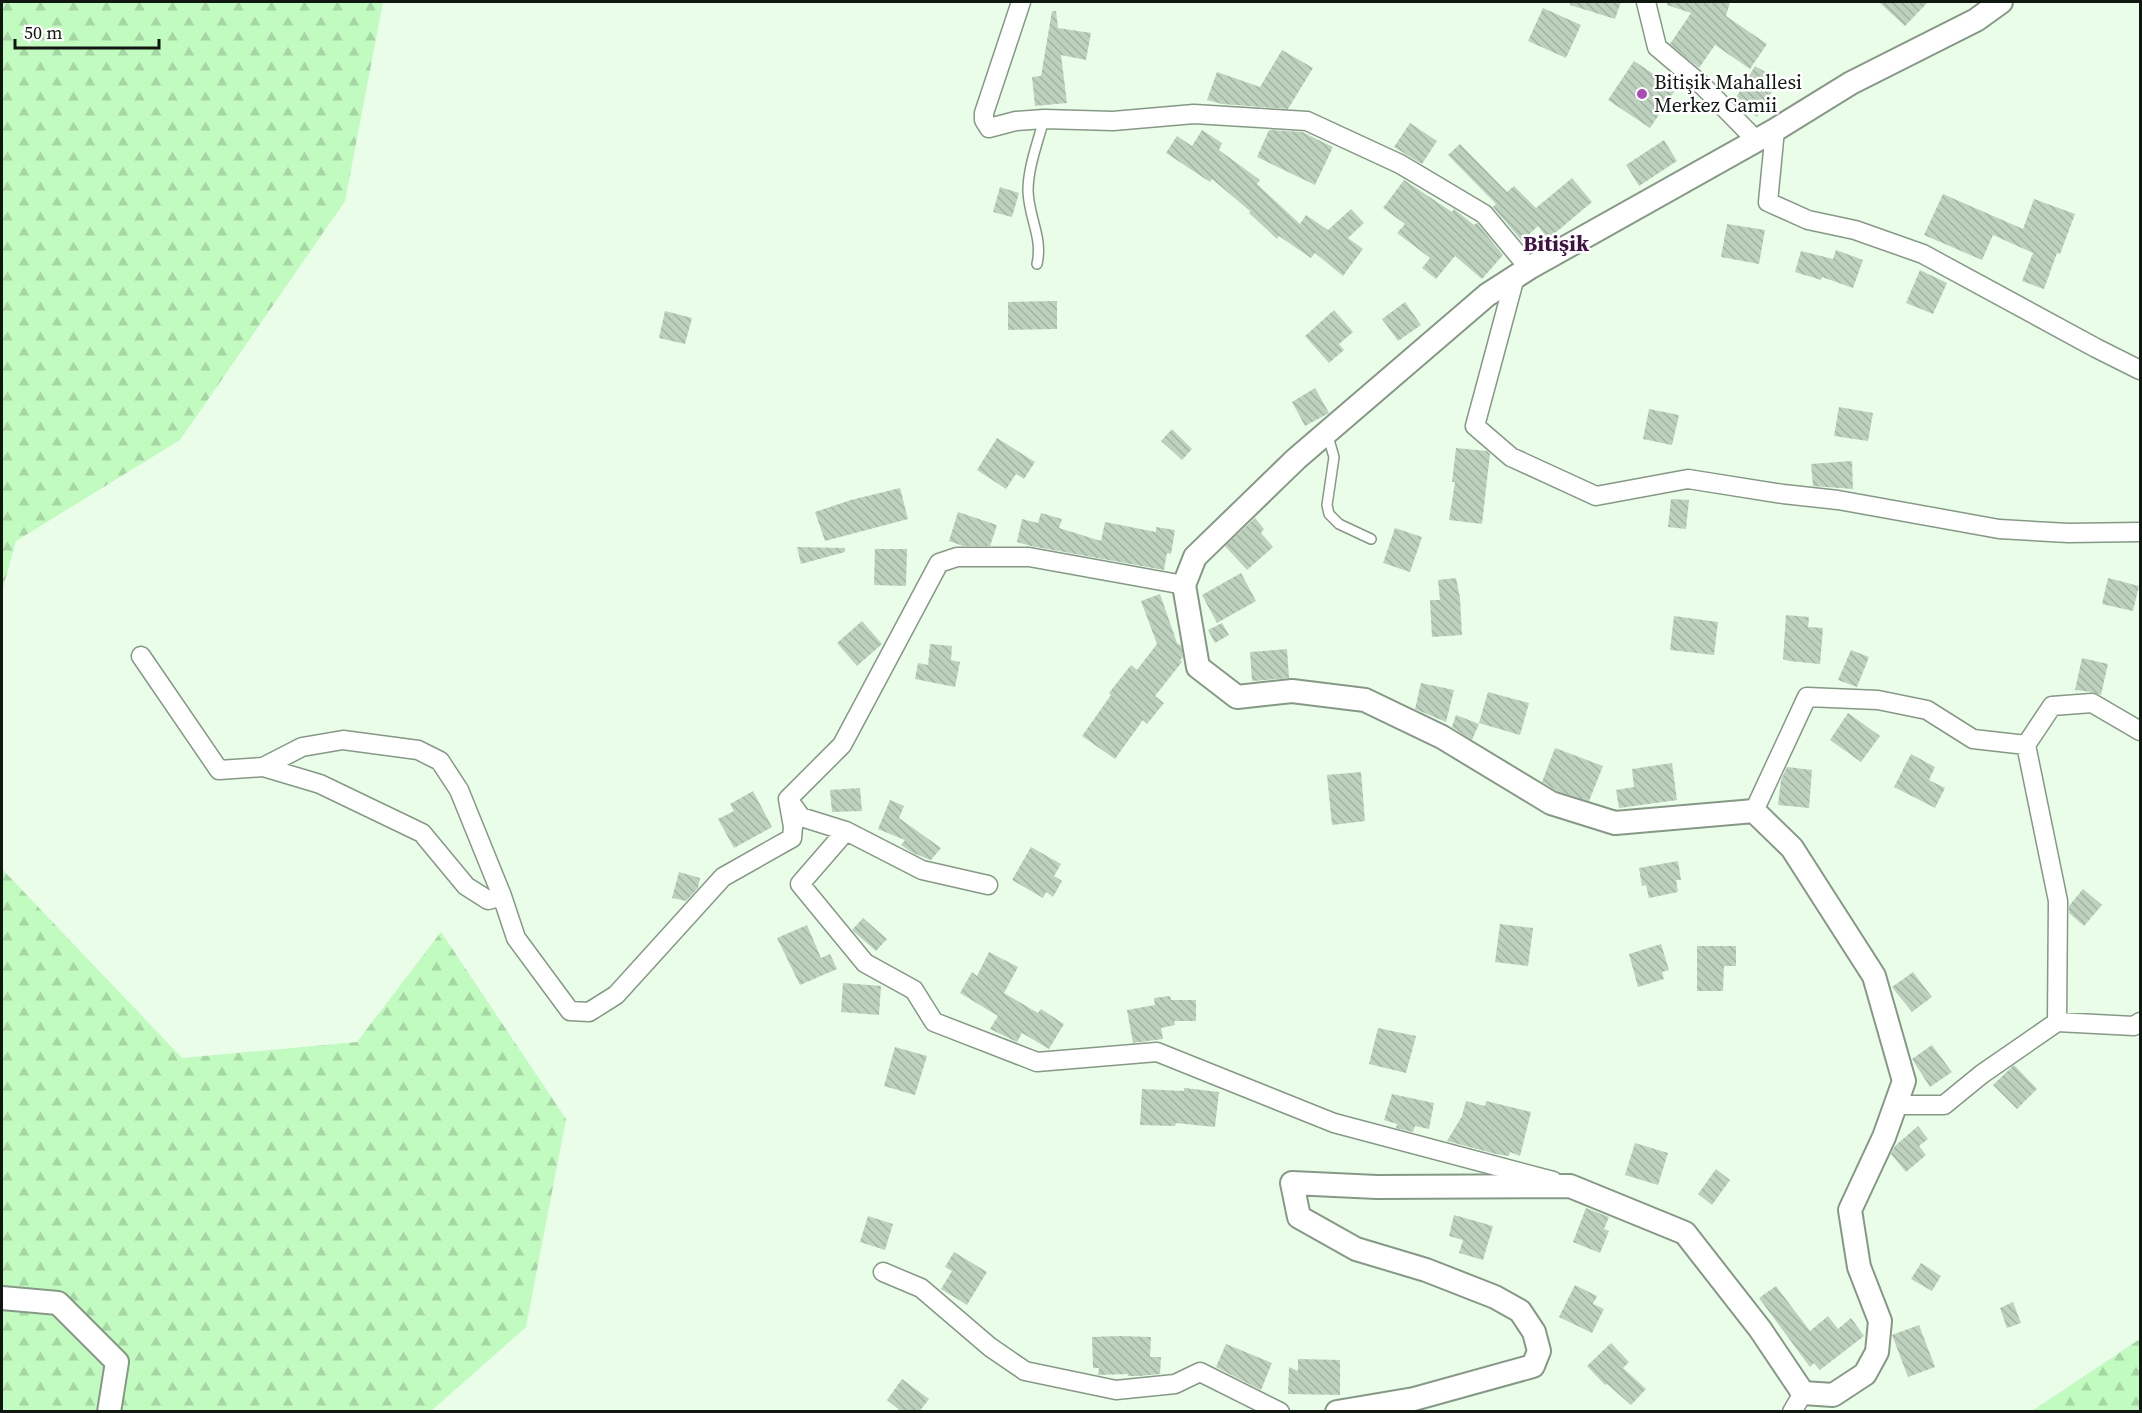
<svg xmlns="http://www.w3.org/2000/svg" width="2142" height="1413" viewBox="0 0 2142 1413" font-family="'Source Serif 4',serif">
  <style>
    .forest { fill: url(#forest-firs) }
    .building { fill: url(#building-back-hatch) }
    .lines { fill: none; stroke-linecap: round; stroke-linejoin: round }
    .service-casing { stroke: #869886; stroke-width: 12 }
    .minor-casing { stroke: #869886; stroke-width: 21 }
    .tertiary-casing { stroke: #869886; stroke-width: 26 }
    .service { stroke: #fff; stroke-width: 9 }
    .minor { stroke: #fff; stroke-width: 18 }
    .tertiary { stroke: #fff; stroke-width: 22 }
    .poi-dot { fill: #ac4cb5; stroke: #fff; stroke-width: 2 }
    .labels { text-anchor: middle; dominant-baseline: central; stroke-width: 5; stroke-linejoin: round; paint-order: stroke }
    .poi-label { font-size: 20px; fill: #101610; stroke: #fff; text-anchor: start }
    .quarter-label { font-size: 22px; font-weight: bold; fill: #401244; stroke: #fff }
  </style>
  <defs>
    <pattern id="forest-firs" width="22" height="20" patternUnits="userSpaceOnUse" patternTransform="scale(1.5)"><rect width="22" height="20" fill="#c1fbc0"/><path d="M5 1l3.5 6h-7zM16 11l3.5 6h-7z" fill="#a5d6a4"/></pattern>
    <pattern id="building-back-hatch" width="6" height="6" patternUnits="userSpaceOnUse" patternTransform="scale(1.5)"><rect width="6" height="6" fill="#bed1be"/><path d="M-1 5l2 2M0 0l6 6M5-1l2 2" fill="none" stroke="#a2b3a2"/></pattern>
  </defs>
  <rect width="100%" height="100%" fill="#eafde9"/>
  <path class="forest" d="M 2,2 L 383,2 L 345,201 L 180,440 L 16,541 L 2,591 Z
    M 2,869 L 182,1058 L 357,1042 L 441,932 L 566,1119 L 526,1327 L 431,1411 L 2,1411 Z
    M 2140,1339 L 2140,1411 L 2032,1411 Z"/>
  <path class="building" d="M 1570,2 L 1621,2 L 1615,19 L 1570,5 Z
    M 1667,2 L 1730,2 L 1726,16 L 1767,44 L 1750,69 L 1715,45 L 1699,68 L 1670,44 L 1691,13 L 1667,5 Z
    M 1879,2 L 1928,2 L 1905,26 Z
    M 1543,8 L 1581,25 L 1566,58 L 1528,41 Z
    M 1052,11 L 1056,11 L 1058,28 L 1091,33 L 1086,60 L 1061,55 L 1067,103 L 1035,106 L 1032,77 L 1041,76 Z
    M 1282,50 L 1313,68 L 1288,109 L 1222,104 L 1207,100 L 1217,72 L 1260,87 Z
    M 1634,61 L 1676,89 L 1650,128 L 1608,100 Z
    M 1755,66 L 1779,80 L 1757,117 L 1734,101 Z
    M 1410,123 L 1437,141 L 1422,164 L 1394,147 Z
    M 1202,130 L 1222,143 L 1219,150 L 1260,180 L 1257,184 L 1300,224 L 1306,215 L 1328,230 L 1351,209 L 1364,223 L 1348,238 L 1363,249 L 1343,276 L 1315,253 L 1311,258 L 1279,236 L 1277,239 L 1249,213 L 1250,211 L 1212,179 L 1210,182 L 1166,153 L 1177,136 L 1192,146 Z
    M 1269,130 L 1302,132 L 1333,147 L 1315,185 L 1257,157 Z
    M 1664,140 L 1677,161 L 1639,186 L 1626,165 Z
    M 1460,144 L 1507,192 L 1514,186 L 1536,208 L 1572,178 L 1592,202 L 1548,239 L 1538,226 L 1522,241 L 1493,207 L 1496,204 L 1448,155 Z
    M 1404,180 L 1452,212 L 1454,209 L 1474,225 L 1477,223 L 1503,255 L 1482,279 L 1455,256 L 1436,279 L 1422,268 L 1430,258 L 1397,233 L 1405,224 L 1383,208 Z
    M 1000,187 L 1019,193 L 1012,217 L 993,212 Z
    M 1943,194 L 2023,229 L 2034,199 L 2075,214 L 2060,254 L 2057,253 L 2044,289 L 2022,281 L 2033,253 L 1993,235 L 1982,260 L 1924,235 Z
    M 1727,224 L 1765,230 L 1759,264 L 1721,257 Z
    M 1836,250 L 1863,260 L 1853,288 L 1822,277 L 1821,280 L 1795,272 L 1801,251 L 1833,259 Z
    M 1920,270 L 1947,283 L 1933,314 L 1906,303 Z
    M 1057,301 L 1057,329 L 1008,330 L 1008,302 Z
    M 1405,302 L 1421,325 L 1398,341 L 1382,319 Z
    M 1334,310 L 1353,332 L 1339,344 L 1344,350 L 1329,363 L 1305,336 Z
    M 665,311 L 692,318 L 685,344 L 659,338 Z
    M 1315,388 L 1329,413 L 1305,426 L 1292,402 Z
    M 1839,407 L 1873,413 L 1868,441 L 1834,436 Z
    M 1649,409 L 1679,415 L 1672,445 L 1643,439 Z
    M 1172,429 L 1192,449 L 1182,460 L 1161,441 Z
    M 997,438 L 1035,462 L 1024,479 L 1016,474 L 1006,489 L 977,470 Z
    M 1456,448 L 1487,451 L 1490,454 L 1482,524 L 1449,520 L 1455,482 L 1452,482 Z
    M 1852,461 L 1853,489 L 1813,486 L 1811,464 Z
    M 900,488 L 908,519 L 825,541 L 815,512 L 851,500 Z
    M 1671,499 L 1689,500 L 1686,529 L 1668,527 Z
    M 958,512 L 997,525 L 990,546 L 963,546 L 949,541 Z
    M 1041,513 L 1062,519 L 1059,528 L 1101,541 L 1105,522 L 1156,532 L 1156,527 L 1175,530 L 1171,554 L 1167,553 L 1164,570 L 1031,546 L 1017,542 L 1022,519 L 1038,523 Z
    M 1255,518 L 1264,529 L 1261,533 L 1273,547 L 1247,570 L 1225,546 Z
    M 1395,528 L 1422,537 L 1410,572 L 1383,563 Z
    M 797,547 L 845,548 L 845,552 L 801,564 Z
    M 875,549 L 907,549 L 906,586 L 874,585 Z
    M 1241,573 L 1256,601 L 1217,623 L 1202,595 Z
    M 1456,578 L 1460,598 L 1462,635 L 1432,637 L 1430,600 L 1440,600 L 1438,580 Z
    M 2108,578 L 2139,586 L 2133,611 L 2102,604 Z
    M 1160,594 L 1177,643 L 1181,646 L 1183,657 L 1180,660 L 1182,662 L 1155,696 L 1164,703 L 1147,724 L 1143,720 L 1115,759 L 1082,736 L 1111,695 L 1109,693 L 1131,665 L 1137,670 L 1157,644 L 1141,601 Z
    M 1786,615 L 1809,617 L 1808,627 L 1823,628 L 1820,664 L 1789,661 L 1783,659 Z
    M 1674,616 L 1718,622 L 1714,655 L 1670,650 Z
    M 862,621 L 882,644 L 857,666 L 837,643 Z
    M 1222,623 L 1229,635 L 1215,643 L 1208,630 Z
    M 930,644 L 952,646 L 951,660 L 960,662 L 955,687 L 915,679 L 918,663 L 928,665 Z
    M 1287,649 L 1289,678 L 1252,681 L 1250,652 Z
    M 1851,650 L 1869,657 L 1857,687 L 1838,680 Z
    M 2082,658 L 2108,664 L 2101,695 L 2092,692 L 2075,690 Z
    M 1421,683 L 1454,690 L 1446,722 L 1415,709 Z
    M 1488,692 L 1529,703 L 1520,735 L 1479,723 Z
    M 1848,713 L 1880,736 L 1861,762 L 1830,740 Z
    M 1456,715 L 1479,724 L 1472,740 L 1452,727 Z
    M 1555,748 L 1603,766 L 1589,801 L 1557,791 L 1542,782 Z
    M 1911,754 L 1935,767 L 1929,780 L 1945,788 L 1935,808 L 1894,787 Z
    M 1672,763 L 1677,800 L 1619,808 L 1616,790 L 1634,787 L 1632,769 Z
    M 1787,767 L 1812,770 L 1809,808 L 1778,805 L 1781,780 Z
    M 1361,772 L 1365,821 L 1332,825 L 1327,775 Z
    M 860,788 L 862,811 L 832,812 L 830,790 Z
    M 753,791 L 772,827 L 734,848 L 718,819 L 734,811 L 730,804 Z
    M 890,800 L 904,806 L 899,818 L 941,848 L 931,860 L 913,853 L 901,845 L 905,840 L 878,829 Z
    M 1031,847 L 1061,864 L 1054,876 L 1062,881 L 1053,897 L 1046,892 L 1043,898 L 1012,880 Z
    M 1678,861 L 1681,880 L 1676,880 L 1678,892 L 1649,898 L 1646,885 L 1642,886 L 1639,868 Z
    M 679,872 L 700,878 L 698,888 L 686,901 L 672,898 Z
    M 2083,889 L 2102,905 L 2084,926 L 2069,913 L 2069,906 Z
    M 863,918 L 887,939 L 876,951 L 852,930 Z
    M 1500,924 L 1533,928 L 1528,966 L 1495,962 Z
    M 807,925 L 821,958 L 830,954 L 837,969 L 800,985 L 777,938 Z
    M 1661,944 L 1669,970 L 1662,972 L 1664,979 L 1638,987 L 1629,954 Z
    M 1697,946 L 1736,946 L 1736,966 L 1724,966 L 1723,991 L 1697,991 Z
    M 989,952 L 1018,967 L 1004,993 L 1038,1013 L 1041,1009 L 1064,1024 L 1049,1049 L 1022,1033 L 1017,1042 L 990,1029 L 998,1016 L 960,993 L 972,972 L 977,976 Z
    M 1913,972 L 1932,997 L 1912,1012 L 1892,987 Z
    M 843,983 L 881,986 L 879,1015 L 841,1012 Z
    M 1170,996 L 1171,1000 L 1196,1000 L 1196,1021 L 1174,1021 L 1175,1025 L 1161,1028 L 1163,1039 L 1133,1043 L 1127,1010 L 1155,1005 L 1154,998 Z
    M 1378,1028 L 1416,1036 L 1406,1073 L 1369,1064 Z
    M 1932,1045 L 1952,1072 L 1930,1087 L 1912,1059 Z
    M 895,1047 L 927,1056 L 915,1095 L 884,1086 Z
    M 2014,1065 L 2037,1089 L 2017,1109 L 1993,1085 Z
    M 1184,1088 L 1219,1092 L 1215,1127 L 1176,1123 L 1175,1126 L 1140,1125 L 1142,1089 L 1184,1091 Z
    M 1392,1094 L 1434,1103 L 1429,1129 L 1415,1126 L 1413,1132 L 1396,1128 L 1397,1124 L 1384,1120 Z
    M 1466,1101 L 1485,1106 L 1486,1101 L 1531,1112 L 1520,1156 L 1510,1152 L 1509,1156 L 1496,1154 L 1447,1141 L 1462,1116 Z
    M 1918,1126 L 1928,1139 L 1919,1146 L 1926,1155 L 1906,1172 L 1891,1154 L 1895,1146 Z
    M 1635,1143 L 1668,1153 L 1658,1185 L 1625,1175 Z
    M 1716,1169 L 1730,1180 L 1712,1205 L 1698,1194 Z
    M 1586,1208 L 1609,1217 L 1604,1229 L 1609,1231 L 1600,1253 L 1573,1242 Z
    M 1454,1215 L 1493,1226 L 1483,1260 L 1459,1253 L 1463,1240 L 1449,1236 Z
    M 868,1216 L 893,1224 L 885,1250 L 860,1242 Z
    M 954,1252 L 987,1272 L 967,1305 L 941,1289 L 952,1271 L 945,1267 Z
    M 1921,1263 L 1941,1276 L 1932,1291 L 1911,1279 Z
    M 1575,1285 L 1597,1296 L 1593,1304 L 1604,1309 L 1592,1333 L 1559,1317 Z
    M 1776,1286 L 1810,1331 L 1828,1316 L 1838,1329 L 1851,1318 L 1864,1336 L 1820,1370 L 1814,1363 L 1810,1367 L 1759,1298 Z
    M 2013,1302 L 2021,1323 L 2007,1328 L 2000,1308 Z
    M 1919,1325 L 1935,1367 L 1908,1377 L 1892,1335 Z
    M 1120,1336 L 1151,1337 L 1150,1357 L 1161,1357 L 1160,1374 L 1139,1376 L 1128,1376 L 1128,1374 L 1098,1375 L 1099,1368 L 1093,1368 L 1092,1337 Z
    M 1611,1343 L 1629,1362 L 1623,1368 L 1646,1389 L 1631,1405 L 1607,1384 L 1605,1385 L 1587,1366 Z
    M 1226,1344 L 1272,1363 L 1261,1390 L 1216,1367 Z
    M 1298,1359 L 1340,1360 L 1340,1395 L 1288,1394 L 1289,1367 L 1298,1371 Z
    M 902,1379 L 929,1399 L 919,1412 L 902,1412 L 887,1400 Z"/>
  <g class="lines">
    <defs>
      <path id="service" d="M 1037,264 C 1043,237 1029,219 1028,191 C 1028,167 1038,142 1044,119
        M 1327,433 L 1334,457 L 1327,505 L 1329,514 L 1339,524 L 1371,539"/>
      <path id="minor" d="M 1021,2 L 984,113 L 984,120 L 989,128 L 1016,121 L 1044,119 L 1113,121 L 1194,114 L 1307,121 L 1400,164 L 1484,214 L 1529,268
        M 1646,2 L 1657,47 L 1703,86 L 1756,140
        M 1775,130 L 1768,202 L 1808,220 L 1855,230 L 1923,254 L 2096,348 L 2140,370
        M 1515,277 L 1475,426 L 1511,457 L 1596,496 L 1688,479 L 1783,494 L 1838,500 L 1999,529 L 2068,533 L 2140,532
        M 141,656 L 219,770 L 263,767 L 320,784 L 422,833 L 466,886 L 488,900 L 502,896
        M 2026,745 L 2058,901 L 2057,1022
        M 263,767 L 302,747 L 343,740 L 418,750 L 440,761 L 459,790 L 502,896 L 516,938 L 570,1011 L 589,1012 L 616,995 L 723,877 L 792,838 L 793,827 L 788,799
        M 1754,811 L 1807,697 L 1878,700 L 1927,710 L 1973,739 L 2026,745 L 2052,706 L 2092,703 L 2140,731
        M 846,831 L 801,817 L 788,799 L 842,745 L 939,563 L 957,557 L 1029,557 L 1184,585
        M 988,885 L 922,870 L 846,831 L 800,884 L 865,963 L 914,990 L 934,1022 L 1037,1062 L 1157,1052 L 1334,1123 L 1553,1181
        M 1895,1105 L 1944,1105 L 1982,1074 L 2057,1022 L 2134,1026 L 2140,1022
        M 883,1272 L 921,1288 L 990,1347 L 1025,1371 L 1116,1390 L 1175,1384 L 1200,1372 L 1280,1412
        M 1792,1412 L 1803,1393"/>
      <path id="tertiary" d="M 2,1298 L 58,1303 L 117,1362 L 109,1412
        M 1337,1412 L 1414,1399 L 1533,1366 L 1539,1351 L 1534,1332 L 1520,1311 L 1495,1297 L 1426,1270 L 1356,1249 L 1299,1217 L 1292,1183 L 1377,1187 L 1570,1186 L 1685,1233 L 1760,1329 L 1803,1393 L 1833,1395 L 1865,1374 L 1877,1352 L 1880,1321 L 1859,1267 L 1850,1210 L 1884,1137 L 1904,1081 L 1874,976 L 1792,848 L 1754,811 L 1615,823 L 1551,803 L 1442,737 L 1365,700 L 1292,691 L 1237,697 L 1198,667 L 1184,585 L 1195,557 L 1296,459 L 1487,295 L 1529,268 L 1775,130 L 1851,83 L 1976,20 L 2001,2"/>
    </defs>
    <use href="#service" class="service-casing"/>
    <use href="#minor" class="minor-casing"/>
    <use href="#tertiary" class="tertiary-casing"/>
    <use href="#service" class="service"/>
    <use href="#minor" class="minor"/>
    <use href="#tertiary" class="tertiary"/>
  </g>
  <circle class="poi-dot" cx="1642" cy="94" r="6"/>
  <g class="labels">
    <g class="poi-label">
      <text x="1654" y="82">Bitişik Mahallesi<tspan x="1654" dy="23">Merkez Camii</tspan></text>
    </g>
    <g class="quarter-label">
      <text x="1556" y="243">Bitişik</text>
    </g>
  </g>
  <rect width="2142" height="1413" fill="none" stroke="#101610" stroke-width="6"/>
  <path d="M15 39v9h144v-9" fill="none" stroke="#101610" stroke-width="3"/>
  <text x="24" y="39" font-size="18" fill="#101610" stroke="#ffffff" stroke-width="4.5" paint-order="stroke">50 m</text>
</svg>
